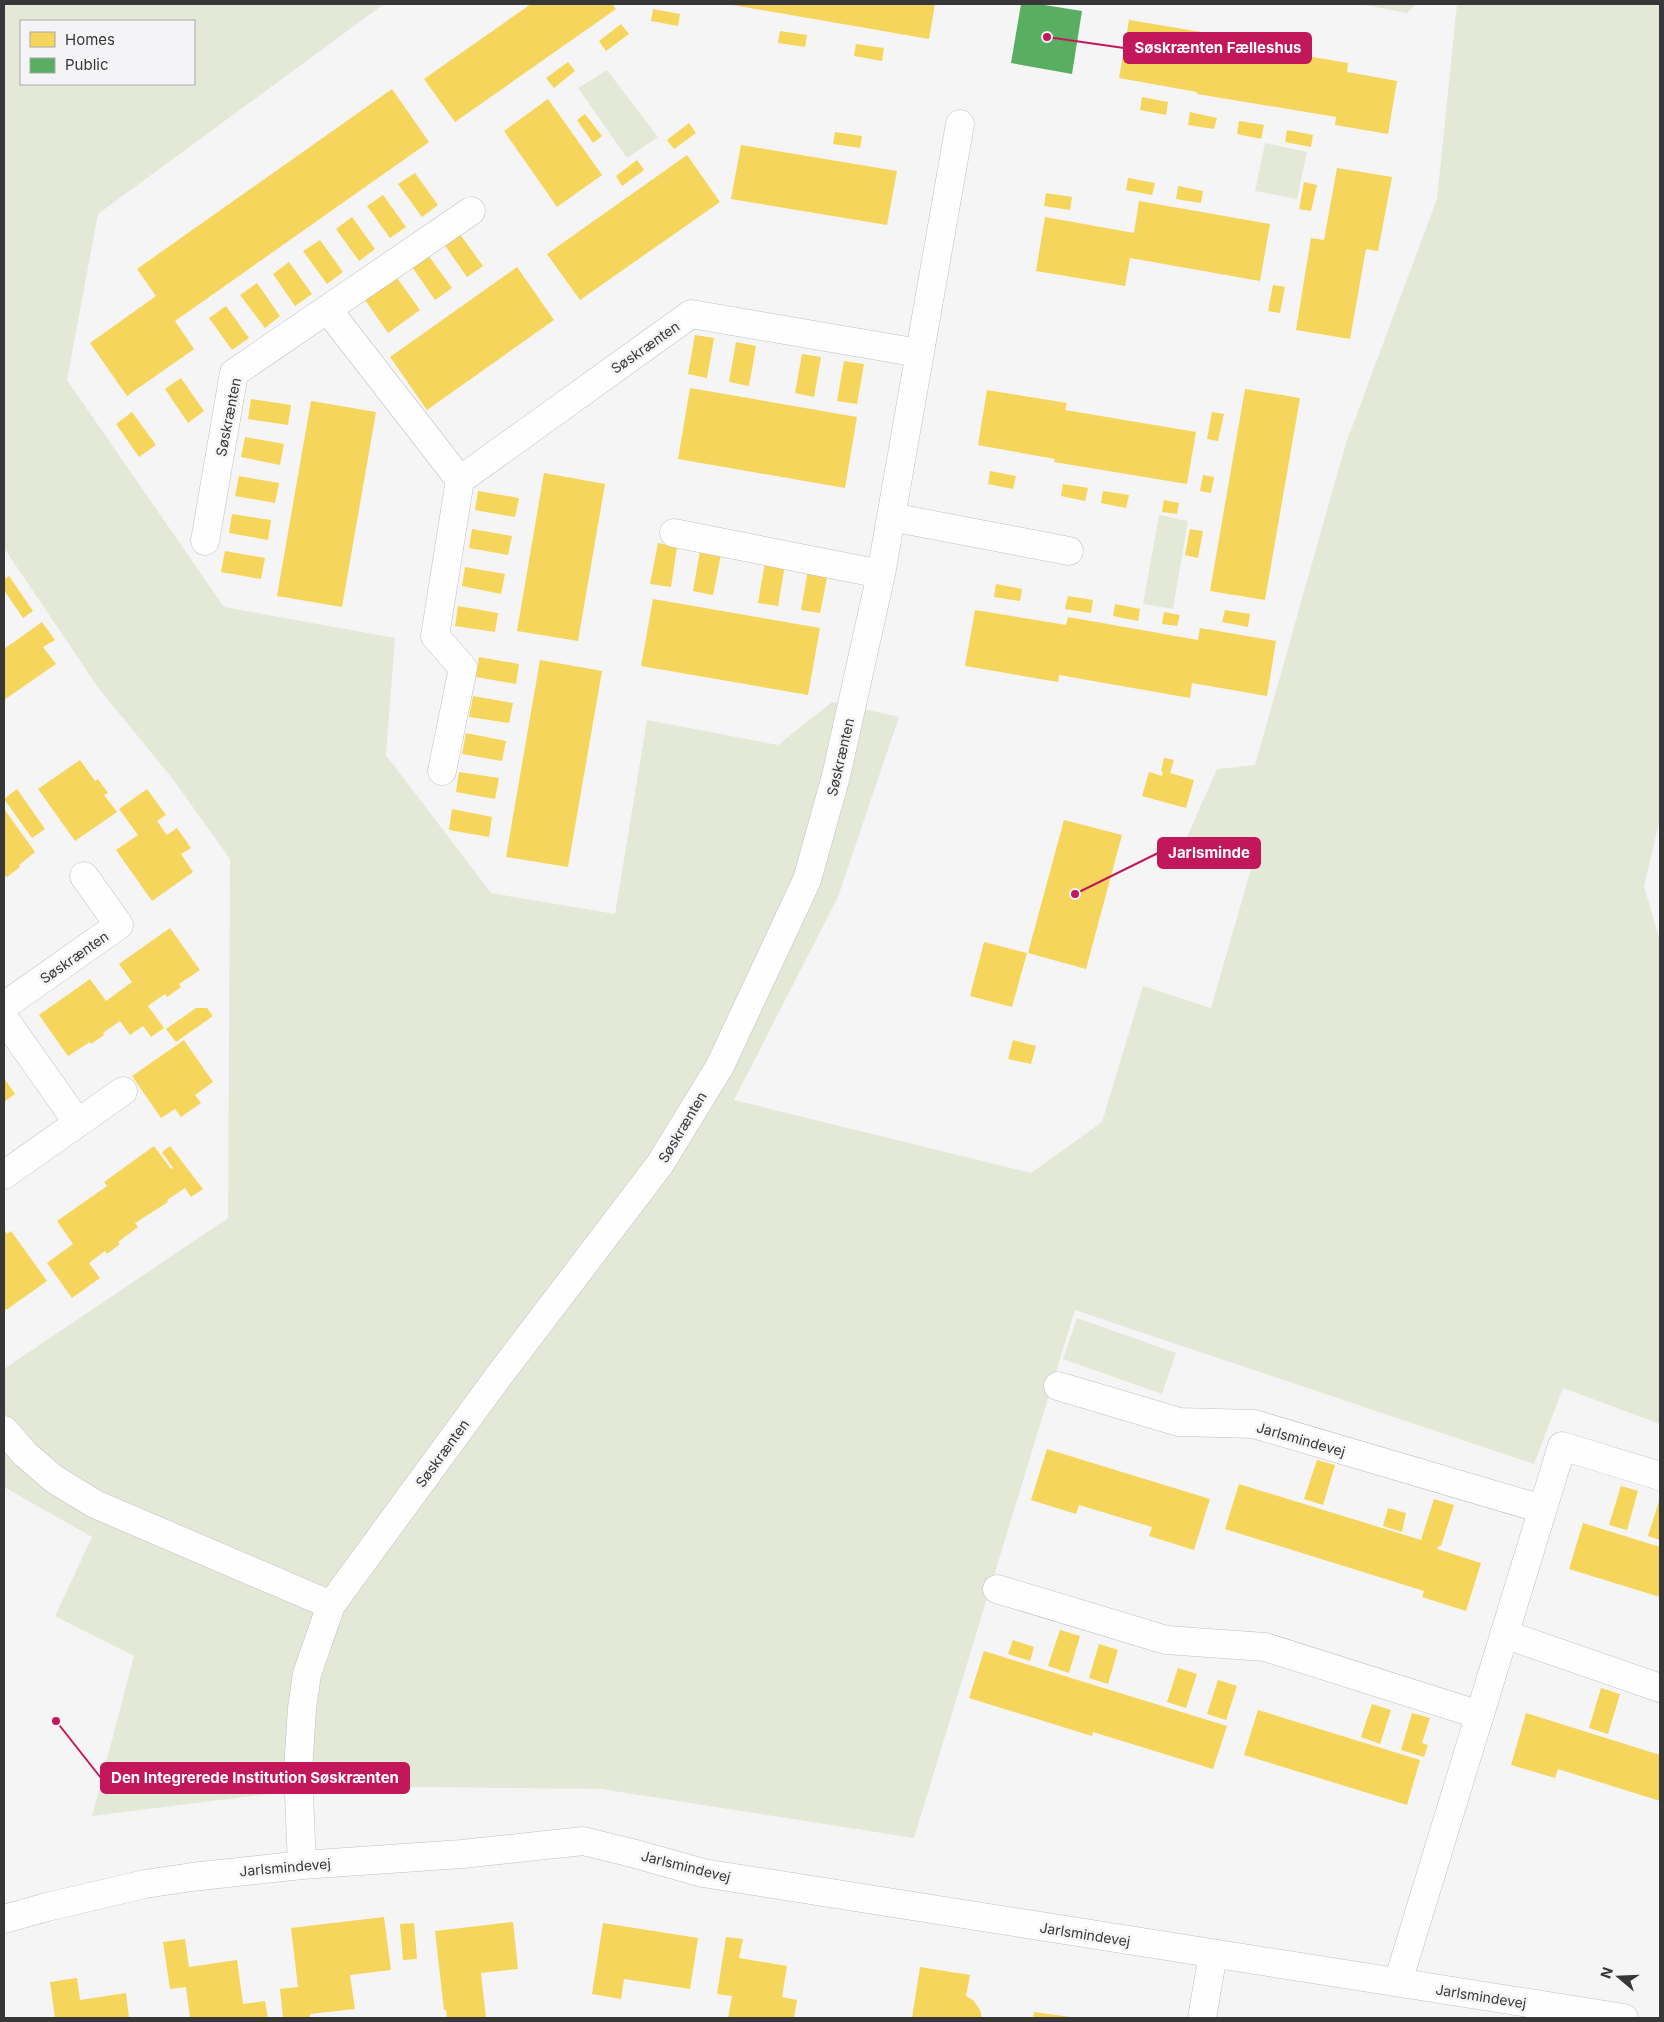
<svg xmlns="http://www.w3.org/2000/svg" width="1664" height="2022" viewBox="0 0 1664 2022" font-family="Inter,sans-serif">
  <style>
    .green { fill: #e4e9d7; fill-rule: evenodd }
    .homes { fill: #f6d55c }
    .public { fill: #5aae61 }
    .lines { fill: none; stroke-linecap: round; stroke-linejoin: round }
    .minor-casing { stroke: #c0c0c1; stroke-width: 29 }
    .minor { stroke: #fefefe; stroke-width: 28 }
    .labels { text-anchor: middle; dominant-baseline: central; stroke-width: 5; stroke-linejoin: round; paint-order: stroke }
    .street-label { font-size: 14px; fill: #373738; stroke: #f4f4f6 }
    .leader { fill: none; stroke: #c2185b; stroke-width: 2 }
    .callout-dot { fill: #c2185b; stroke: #f4f4f6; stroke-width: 2 }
    .callout { fill: #c2185b; stroke: #c2185b; stroke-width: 2 }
    .callout-label { font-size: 15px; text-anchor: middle; font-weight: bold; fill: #fff }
  </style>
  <rect width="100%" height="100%" fill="#f5f5f5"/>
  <path class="green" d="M 4,4 L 384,4 L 98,214 L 67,380 L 224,607 L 395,638 L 386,755 L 491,893 L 615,914 L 647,720 L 778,745 L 832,702 L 899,717 L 838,897 L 734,1100 L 1031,1173 L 1102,1122 L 1143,986 L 1211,1008 L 1251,869 L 1180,853 L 1217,769 L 1255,765 L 1346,443 L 1437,199 L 1457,4 L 1660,4 L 1660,819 L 1644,886 L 1660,941 L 1660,1424 L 1563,1388 L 1534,1464 L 1075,1310 L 914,1838 L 601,1789 L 333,1786 L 92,1816 L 134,1656 L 55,1616 L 92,1537 L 4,1487 L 4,1369 L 228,1218 L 230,859 L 172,778 L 99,689 L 4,548 ZM 21,21 L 194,21 L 194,84 L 21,84 Z
    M 1360,4 L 1416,4 L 1407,13 Z
    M 607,70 L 658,137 L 627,158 L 578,88 Z
    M 1265,143 L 1307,152 L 1297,199 L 1255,191 Z
    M 1159,515 L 1188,521 L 1173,609 L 1143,604 Z
    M 1077,1318 L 1176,1353 L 1162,1394 L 1063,1359 Z"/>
  <path class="homes" d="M 531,4 L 612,4 L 616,9 L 455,122 L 424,79 Z
    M 727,4 L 935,4 L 929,39 Z
    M 653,9 L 680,14 L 678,26 L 651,21 Z
    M 1129,20 L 1213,34 L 1212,40 L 1348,63 L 1347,72 L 1397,81 L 1388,134 L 1335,125 L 1336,117 L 1197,94 L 1197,92 L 1119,78 Z
    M 621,24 L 629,34 L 606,51 L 599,41 Z
    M 780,31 L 807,35 L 805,47 L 778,43 Z
    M 856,44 L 884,48 L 882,61 L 854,56 Z
    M 568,62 L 575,71 L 554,88 L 546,78 Z
    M 392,89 L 429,142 L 175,321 L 194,349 L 127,396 L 90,343 L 156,296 L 137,269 Z
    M 1142,97 L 1168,102 L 1166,115 L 1140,110 Z
    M 548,99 L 602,175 L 557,207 L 504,131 Z
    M 1190,112 L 1217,118 L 1214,129 L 1188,125 Z
    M 585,114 L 602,136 L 593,143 L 577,120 Z
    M 1239,121 L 1264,125 L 1261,139 L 1237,134 Z
    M 689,123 L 696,133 L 674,149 L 667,140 Z
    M 1287,130 L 1313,135 L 1311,147 L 1285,142 Z
    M 835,132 L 862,136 L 860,148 L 833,144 Z
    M 741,145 L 897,171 L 887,225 L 731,199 Z
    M 687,155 L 720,202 L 580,300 L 547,254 Z
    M 637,160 L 644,170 L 622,186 L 616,176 Z
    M 1337,168 L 1392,177 L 1378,251 L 1366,249 L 1350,339 L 1296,330 L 1311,238 L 1324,240 Z
    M 415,173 L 438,205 L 422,217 L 398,184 Z
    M 1128,178 L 1155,183 L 1152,195 L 1126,190 Z
    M 1304,182 L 1317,185 L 1311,211 L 1299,209 Z
    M 1178,186 L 1203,191 L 1201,203 L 1176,199 Z
    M 1046,193 L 1072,197 L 1070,210 L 1044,206 Z
    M 383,195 L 406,227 L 390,238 L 367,206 Z
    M 1139,201 L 1270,224 L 1260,281 L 1130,258 L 1125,286 L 1036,271 L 1045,217 L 1134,233 Z
    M 352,217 L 375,249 L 359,261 L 336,229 Z
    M 459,233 L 483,266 L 467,277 L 444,244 Z
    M 320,240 L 343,272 L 327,284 L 303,251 Z
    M 428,255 L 452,288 L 435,300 L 412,267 Z
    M 289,262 L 312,294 L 295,306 L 273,274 Z
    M 517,267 L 554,320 L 427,410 L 390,357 Z
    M 397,278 L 420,310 L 388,333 L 365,300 Z
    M 257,283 L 280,316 L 265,328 L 240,295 Z
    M 1273,285 L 1285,287 L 1280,313 L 1268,311 Z
    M 226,306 L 249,338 L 232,350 L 209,318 Z
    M 695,335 L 714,338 L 707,378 L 688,374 Z
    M 736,342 L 756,346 L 749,386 L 729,382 Z
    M 802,354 L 821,357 L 814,397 L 795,393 Z
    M 844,361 L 864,364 L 857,404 L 837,401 Z
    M 181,378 L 204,411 L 188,423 L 165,389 Z
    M 690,388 L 857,417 L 845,488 L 678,459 Z
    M 1245,389 L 1300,398 L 1265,600 L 1210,591 Z
    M 987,390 L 1067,403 L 1065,410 L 1196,432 L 1187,484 L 1054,462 L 1055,459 L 978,445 Z
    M 251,399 L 291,405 L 288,425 L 248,419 Z
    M 311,401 L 376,412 L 342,607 L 277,596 Z
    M 132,412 L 156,445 L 139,457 L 116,424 Z
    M 1212,412 L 1224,414 L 1218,441 L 1207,439 Z
    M 245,437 L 284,444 L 280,465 L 241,457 Z
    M 990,471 L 1016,476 L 1013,489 L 988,484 Z
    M 544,473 L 605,484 L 578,641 L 517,631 Z
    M 1203,475 L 1214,477 L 1211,493 L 1200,491 Z
    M 239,476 L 279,483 L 275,503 L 235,496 Z
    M 1063,484 L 1088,488 L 1085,501 L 1061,496 Z
    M 478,491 L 519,498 L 515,517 L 475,510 Z
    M 1103,491 L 1129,495 L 1126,508 L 1101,503 Z
    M 1164,500 L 1179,503 L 1177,514 L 1162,512 Z
    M 232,514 L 271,520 L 268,540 L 229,533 Z
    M 472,529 L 512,536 L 508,555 L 469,548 Z
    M 1190,529 L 1203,531 L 1198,558 L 1185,555 Z
    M 658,543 L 677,547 L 671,587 L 650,584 Z
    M 225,551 L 265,558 L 261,579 L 221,572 Z
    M 700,551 L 721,554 L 713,595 L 693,591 Z
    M 765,562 L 785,565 L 778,606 L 758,603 Z
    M 465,567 L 505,574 L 501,594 L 462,586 Z
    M 808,570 L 828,573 L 820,613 L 801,610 Z
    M 9,576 L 33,611 L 23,618 L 4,590 L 4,579 Z
    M 996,584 L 1022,589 L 1020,601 L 994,597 Z
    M 1068,596 L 1093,600 L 1091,613 L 1065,609 Z
    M 653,599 L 820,628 L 808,695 L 641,666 Z
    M 1115,604 L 1140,609 L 1138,621 L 1113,616 Z
    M 458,606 L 498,613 L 495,632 L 455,626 Z
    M 975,610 L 1066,625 L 1068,617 L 1198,640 L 1200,628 L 1276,641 L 1267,696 L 1192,683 L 1190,698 L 1059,675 L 1058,682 L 965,666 Z
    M 1225,610 L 1250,614 L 1248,627 L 1222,622 Z
    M 1164,612 L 1180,615 L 1177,626 L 1162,624 Z
    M 42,622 L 55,640 L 43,647 L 56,664 L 4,700 L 4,649 Z
    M 479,657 L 519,664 L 516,684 L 476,677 Z
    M 540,660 L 602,671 L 568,867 L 506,857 Z
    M 473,696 L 513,703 L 509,723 L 469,717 Z
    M 466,733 L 506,741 L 502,761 L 462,754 Z
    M 1164,758 L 1174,760 L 1170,773 L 1194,780 L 1186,808 L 1142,796 L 1149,772 L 1162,776 L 1163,772 L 1161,771 Z
    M 80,760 L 95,781 L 98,779 L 108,793 L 104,795 L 117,812 L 75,841 L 38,789 Z
    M 459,772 L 499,778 L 495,799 L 456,792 Z
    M 17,789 L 45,829 L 32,838 L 4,799 Z
    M 147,789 L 166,815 L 157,821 L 167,835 L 177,828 L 191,848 L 181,854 L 193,872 L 152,901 L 116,850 L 138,835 L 119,809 Z
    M 452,809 L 492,817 L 489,837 L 449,830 Z
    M 5,810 L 35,852 L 19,865 L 20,867 L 7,877 L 4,875 Z
    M 1064,820 L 1122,835 L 1086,969 L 1028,953 Z
    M 170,928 L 200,970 L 179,984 L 181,987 L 167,997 L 165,994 L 148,1006 L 164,1028 L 151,1037 L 143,1026 L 130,1035 L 120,1021 L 103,1033 L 104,1035 L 91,1044 L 90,1042 L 68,1056 L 39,1015 L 90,979 L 106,1001 L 132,982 L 119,964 Z
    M 984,942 L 1027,953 L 1012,1007 L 970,996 Z
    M 196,1008 L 207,1008 L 213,1016 L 176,1042 L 166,1029 Z
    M 184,1040 L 213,1082 L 195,1095 L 201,1103 L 181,1117 L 175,1109 L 161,1118 L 132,1076 Z
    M 1013,1040 L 1036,1046 L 1031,1064 L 1008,1059 Z
    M 4,1078 L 15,1094 L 4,1102 Z
    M 154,1146 L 171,1169 L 173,1168 L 162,1152 L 170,1146 L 203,1189 L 191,1197 L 185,1188 L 167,1200 L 168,1202 L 135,1223 L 138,1227 L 118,1242 L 120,1244 L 107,1254 L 105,1251 L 89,1263 L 100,1278 L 72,1298 L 47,1263 L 73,1244 L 57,1221 L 107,1186 L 104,1182 Z
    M 4,1229 L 7,1234 L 11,1231 L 47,1281 L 6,1310 L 4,1308 Z
    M 1047,1449 L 1210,1499 L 1194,1550 L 1149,1536 L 1152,1527 L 1079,1505 L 1076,1514 L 1031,1500 Z
    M 1317,1460 L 1335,1465 L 1323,1505 L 1304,1499 Z
    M 1239,1484 L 1421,1540 L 1434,1499 L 1454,1505 L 1441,1546 L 1439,1546 L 1437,1549 L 1481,1563 L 1466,1611 L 1422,1597 L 1424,1591 L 1225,1529 Z
    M 1621,1486 L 1638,1491 L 1627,1530 L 1609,1525 Z
    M 1660,1498 L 1660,1540 L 1648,1536 Z
    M 1388,1508 L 1406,1513 L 1402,1532 L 1383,1526 Z
    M 1583,1523 L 1660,1547 L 1660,1597 L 1569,1569 Z
    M 1060,1630 L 1080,1636 L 1069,1673 L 1048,1666 Z
    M 1013,1640 L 1034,1647 L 1030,1661 L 1008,1654 Z
    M 1099,1644 L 1118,1650 L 1108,1684 L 1089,1678 Z
    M 984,1651 L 1227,1726 L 1213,1769 L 1093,1732 L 1092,1736 L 969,1698 Z
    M 1178,1668 L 1197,1674 L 1186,1708 L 1167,1702 Z
    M 1218,1680 L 1237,1686 L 1226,1720 L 1207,1714 Z
    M 1601,1688 L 1620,1694 L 1608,1734 L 1589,1728 Z
    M 1372,1704 L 1391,1710 L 1380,1744 L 1361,1737 Z
    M 1258,1710 L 1420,1760 L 1407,1805 L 1244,1755 Z
    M 1412,1713 L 1430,1718 L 1422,1743 L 1428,1745 L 1424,1757 L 1401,1750 Z
    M 1526,1713 L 1660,1755 L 1660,1801 L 1558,1769 L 1555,1778 L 1511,1765 Z
    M 384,1917 L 391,1970 L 350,1975 L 355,2009 L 310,2014 L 310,2018 L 283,2018 L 280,1989 L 298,1987 L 291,1928 Z
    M 513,1922 L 518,1969 L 481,1973 L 486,2018 L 447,2018 L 446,2010 L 444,2010 L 435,1931 Z
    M 414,1923 L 417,1959 L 403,1960 L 400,1924 Z
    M 603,1923 L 698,1938 L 690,1989 L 624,1979 L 621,1999 L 592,1994 Z
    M 726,1937 L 743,1939 L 739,1958 L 787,1966 L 782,1997 L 797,2000 L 794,2018 L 728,2018 L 732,1996 L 717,1994 Z
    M 185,1939 L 189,1967 L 237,1960 L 243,2004 L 265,2001 L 268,2018 L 190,2018 L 186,1987 L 170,1989 L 163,1942 Z
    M 920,1967 L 970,1975 L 966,1996 L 973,2000 L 980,2010 L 982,2018 L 912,2018 Z
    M 77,1978 L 80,2000 L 126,1993 L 129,2018 L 55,2018 L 50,1982 Z
    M 1034,2012 L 1071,2017 L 1071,2018 L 1033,2018 Z"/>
  <path class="public" d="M 1021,4 L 1038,4 L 1082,11 L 1072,74 L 1011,63 Z"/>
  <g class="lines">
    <defs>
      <path id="minor" d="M 328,310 L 460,480 L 691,314 L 919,353
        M 891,517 L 1069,551
        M 674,533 L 881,574
        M 205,541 L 234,373 L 471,211
        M 442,771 L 463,668 L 435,636 L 460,480
        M 4,1006 L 119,925 L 84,876
        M 4,1018 L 78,1123
        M 4,1175 L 123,1091
        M 1058,1386 L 1179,1422 L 1254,1424 L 1542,1509
        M 4,1430 L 25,1454 L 54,1479 L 95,1504 L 331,1605
        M 997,1589 L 1166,1640 L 1265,1647 L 1480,1715
        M 1504,1634 L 1660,1688
        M 302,1865 L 298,1771 L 302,1708 L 307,1674 L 331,1605 L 498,1377 L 660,1164 L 720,1066 L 807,880 L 836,776 L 881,574 L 960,124
        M 4,1919 L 47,1907 L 145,1884 L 192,1877 L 302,1865 L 462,1854 L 583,1841 L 632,1853 L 703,1873 L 1624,2018
        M 1398,1982 L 1562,1446 L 1660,1476
        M 1202,2018 L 1213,1954"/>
    </defs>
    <use href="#minor" class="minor-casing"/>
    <use href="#minor" class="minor"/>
  </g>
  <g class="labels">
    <g class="street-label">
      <text transform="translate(645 347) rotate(-35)">Søskrænten</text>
      <text transform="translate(228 417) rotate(-79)">Søskrænten</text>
      <text transform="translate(840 757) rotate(-77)">Søskrænten</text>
      <text transform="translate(74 957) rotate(-35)">Søskrænten</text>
      <text transform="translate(682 1127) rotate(-59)">Søskrænten</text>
      <text transform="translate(1301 1439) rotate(16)">Jarlsmindevej</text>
      <text transform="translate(442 1453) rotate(-54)">Søskrænten</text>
      <text transform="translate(686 1866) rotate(14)">Jarlsmindevej</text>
      <text transform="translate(285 1867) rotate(-5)">Jarlsmindevej</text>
      <text transform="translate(1085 1934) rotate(9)">Jarlsmindevej</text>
      <text transform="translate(1481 1996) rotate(9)">Jarlsmindevej</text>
    </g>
  </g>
  <path class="leader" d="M1047 37L1124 48M1075 894L1158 853M56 1721L101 1778"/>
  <g class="callout-dot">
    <circle cx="1047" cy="37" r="5"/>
    <circle cx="1075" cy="894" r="5"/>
    <circle cx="56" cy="1721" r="5"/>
  </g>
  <g class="callout">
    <rect x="1124" y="33" width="187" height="30" rx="5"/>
    <rect x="1158" y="838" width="102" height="30" rx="5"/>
    <rect x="101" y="1763" width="308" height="30" rx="5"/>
  </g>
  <g class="callout-label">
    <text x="1218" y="53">Søskrænten Fælleshus</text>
    <text x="1209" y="858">Jarlsminde</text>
    <text x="255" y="1783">Den Integrerede Institution Søskrænten</text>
  </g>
  <rect width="1664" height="2022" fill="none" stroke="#373738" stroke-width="10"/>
  <rect x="20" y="20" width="175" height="65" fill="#f4f4f6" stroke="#a8a8aa"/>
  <rect x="30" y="32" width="25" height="15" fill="#f6d55c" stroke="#a8a8aa"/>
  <text x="65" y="45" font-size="15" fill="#373738">Homes</text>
  <rect x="30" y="58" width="25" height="15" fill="#5aae61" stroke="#a8a8aa"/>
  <text x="65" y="70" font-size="15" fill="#373738">Public</text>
  <g transform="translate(1619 1977) rotate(289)" stroke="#f4f4f6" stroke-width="4" paint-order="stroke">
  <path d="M0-4L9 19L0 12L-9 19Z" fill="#373738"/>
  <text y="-8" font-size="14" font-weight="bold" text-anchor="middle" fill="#373738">N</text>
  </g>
</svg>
